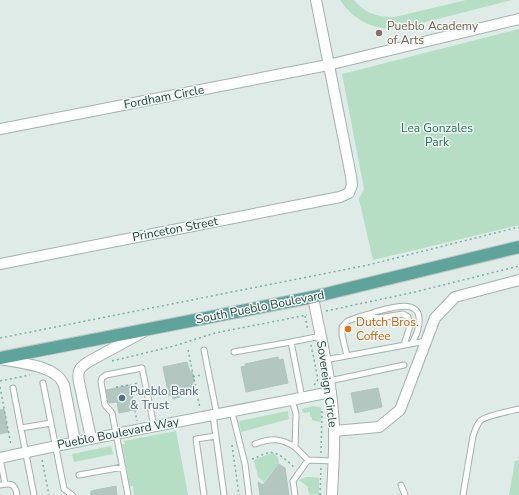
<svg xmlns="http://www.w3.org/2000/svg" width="519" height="495" viewBox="0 0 519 495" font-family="'Nunito Sans',sans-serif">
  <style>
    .green { fill: #b5dec5 }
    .building { fill: #b3c6c0; stroke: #b0c5bf }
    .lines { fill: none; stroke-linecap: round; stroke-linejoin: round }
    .lane-casing { stroke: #a1b3af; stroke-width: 7 }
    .street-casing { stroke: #a1b3af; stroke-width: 12 }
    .primary-casing { stroke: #c0c8c7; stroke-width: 14 }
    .path { stroke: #7cb1a7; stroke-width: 1.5; stroke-dasharray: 2 3; stroke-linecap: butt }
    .lane { stroke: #fff; stroke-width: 5 }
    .street { stroke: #fff; stroke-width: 10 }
    .primary { stroke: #5fa49b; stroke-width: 12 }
    .education-dot { fill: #8d6e63; stroke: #eff8f4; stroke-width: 1.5 }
    .food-dot { fill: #e8710a; stroke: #eff8f4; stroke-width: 1.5 }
    .service-dot { fill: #5c6f8a; stroke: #eff8f4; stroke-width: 1.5 }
    .labels { text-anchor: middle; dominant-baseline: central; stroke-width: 3; stroke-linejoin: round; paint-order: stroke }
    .education-label { font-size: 12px; fill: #785e54; stroke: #eff8f4; text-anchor: start }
    .street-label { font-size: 12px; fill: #1e3c38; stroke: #eff8f4 }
    .park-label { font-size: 12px; fill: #25764e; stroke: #eff8f4 }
    .food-label { font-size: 12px; fill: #c56008; stroke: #eff8f4; text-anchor: start }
    .service-label { font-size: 12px; fill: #4e5e75; stroke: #eff8f4; text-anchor: start }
  </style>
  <rect width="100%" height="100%" fill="#deebe7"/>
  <path class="green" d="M 340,0 L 354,0 C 365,13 378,18 395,17 L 466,0 L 512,0 L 398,29 C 374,30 353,20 340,0 Z
    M 519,29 L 519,225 L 373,260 L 359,199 L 364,189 L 342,74 Z
    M 313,406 L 319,407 L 321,408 L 321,422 L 316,421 L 312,420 L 312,417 L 310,416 L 310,412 L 303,413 L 302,409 Z
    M 288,411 L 289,419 L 241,432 L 239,421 Z
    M 176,431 L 188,495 L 134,495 L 133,486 L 130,486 L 122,444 L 125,444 L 124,441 Z
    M 111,446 L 113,454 L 74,462 L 72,454 Z
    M 273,453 L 278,457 L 279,463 L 264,482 L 258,477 L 254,460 L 269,454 Z
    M 519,460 L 519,495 L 509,495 L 515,461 Z
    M 306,477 L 311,477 L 319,478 L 319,495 L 310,494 L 308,491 L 308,487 L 299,480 Z"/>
  <path class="building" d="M 278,357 L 279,360 L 283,359 L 288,383 L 246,392 L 241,367 L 246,366 L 245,364 Z
    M 187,362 L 190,372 L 192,372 L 194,382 L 192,383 L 193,391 L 180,394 L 180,397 L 173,399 L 172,395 L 169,396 L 163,367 Z
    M 130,385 L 134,410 L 119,413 L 117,402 L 109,403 L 106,390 Z
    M 378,388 L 382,407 L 355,413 L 351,393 Z
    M 4,409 L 8,432 L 0,434 L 0,410 Z
    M 279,464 L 285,468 L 289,495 L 260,495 L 258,482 L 263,485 Z
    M 116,486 L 117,495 L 91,495 L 91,491 Z"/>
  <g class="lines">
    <defs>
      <path id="lane" d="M 365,316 L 379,318 L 403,314 L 408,317 L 410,326 L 404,345
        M 204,350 L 217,415
        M 234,352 L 291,342
        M 347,356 L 342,335 L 342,327 C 344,325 346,322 348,321 C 357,317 367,315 375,312 C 393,307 426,296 418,329 C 417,334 414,339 412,343
        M 325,360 L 426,341
        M 329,381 L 404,365
        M 43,383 L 64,489 L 72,495
        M 13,388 L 34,495
        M 302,398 L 291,342 L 321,336
        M 292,400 L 296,414 L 295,447 L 308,460
        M 232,412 L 245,464 L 249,495
        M 213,415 L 224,495
        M 21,428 L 51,423
        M 255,444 C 271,438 281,438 295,447
        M 0,458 L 5,484
        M 79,475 L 123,467
        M 0,485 C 11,483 15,483 17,495
        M 401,485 L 405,495
        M 128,495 L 112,413 L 105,405 L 101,382 L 102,378 L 106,375 L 142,368 L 154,426
        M 204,495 L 196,439 L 216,436
        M 295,495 L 293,481 L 308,460 L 333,461
        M 463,495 L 473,436 C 475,431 476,426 480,421 C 484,416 511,411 519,409"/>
      <path id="street" d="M 0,129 L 328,65 L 519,19
        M 0,264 L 340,197 L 349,193 L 352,185 L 351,176 L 316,0
        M 313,297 C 320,335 330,373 333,412 C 336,439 333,468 332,495
        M 0,359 C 15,362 45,365 56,375 C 60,377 62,381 64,385 L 75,441
        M 334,431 L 379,427 L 400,410 L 435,318 L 455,297 L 519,280
        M 91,438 L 79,382 C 77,371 79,368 88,362 L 143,332
        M 0,458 C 110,434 221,414 331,392"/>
      <path id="primary" d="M 0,358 L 313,297 L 519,247"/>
    </defs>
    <use href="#lane" class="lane-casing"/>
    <use href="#street" class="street-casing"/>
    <use href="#primary" class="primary-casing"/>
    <path class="path" d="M 326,311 L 415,292 L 519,266
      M 305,316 L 308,331
      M 0,338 L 368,265 L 519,227
      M 311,345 L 318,379 L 316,383 L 314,385
      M 188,350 L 200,408
      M 112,361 L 174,346 L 215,333 L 307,315
      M 193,377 L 201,375
      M 0,381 L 30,375
      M 130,385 L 138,383
      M 0,387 L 11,445
      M 116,387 L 130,385 L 137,421
      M 232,445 L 239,495
      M 321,453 L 322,411
      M 252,459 C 257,458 262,454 267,453 C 277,450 287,461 294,467
      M 42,460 L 49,495
      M 320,495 L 321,467"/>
    <use href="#lane" class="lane"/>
    <use href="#street" class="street"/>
    <use href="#primary" class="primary"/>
  </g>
  <circle class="education-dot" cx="379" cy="33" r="4"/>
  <circle class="food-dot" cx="348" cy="329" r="4"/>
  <circle class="service-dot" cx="122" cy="398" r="4"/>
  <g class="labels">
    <g class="education-label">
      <text x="387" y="26">Pueblo Academy<tspan x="387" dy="14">of Arts</tspan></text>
    </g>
    <g class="street-label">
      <text transform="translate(164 97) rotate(-11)">Fordham Circle</text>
      <text transform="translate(175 229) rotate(-11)">Princeton Street</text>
      <text transform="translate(260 307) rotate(-11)">South Pueblo Boulevard</text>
      <text transform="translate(327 384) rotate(82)">Sovereign Circle</text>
      <text transform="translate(118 433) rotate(-11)">Pueblo Boulevard Way</text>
    </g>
    <g class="park-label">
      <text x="437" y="128">Lea Gonzales<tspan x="437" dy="14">Park</tspan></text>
    </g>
    <g class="food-label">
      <text x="356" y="322">Dutch Bros.<tspan x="356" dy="14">Coffee</tspan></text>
    </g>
    <g class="service-label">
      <text x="130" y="391">Pueblo Bank<tspan x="130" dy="14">&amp; Trust</tspan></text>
    </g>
  </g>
</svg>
